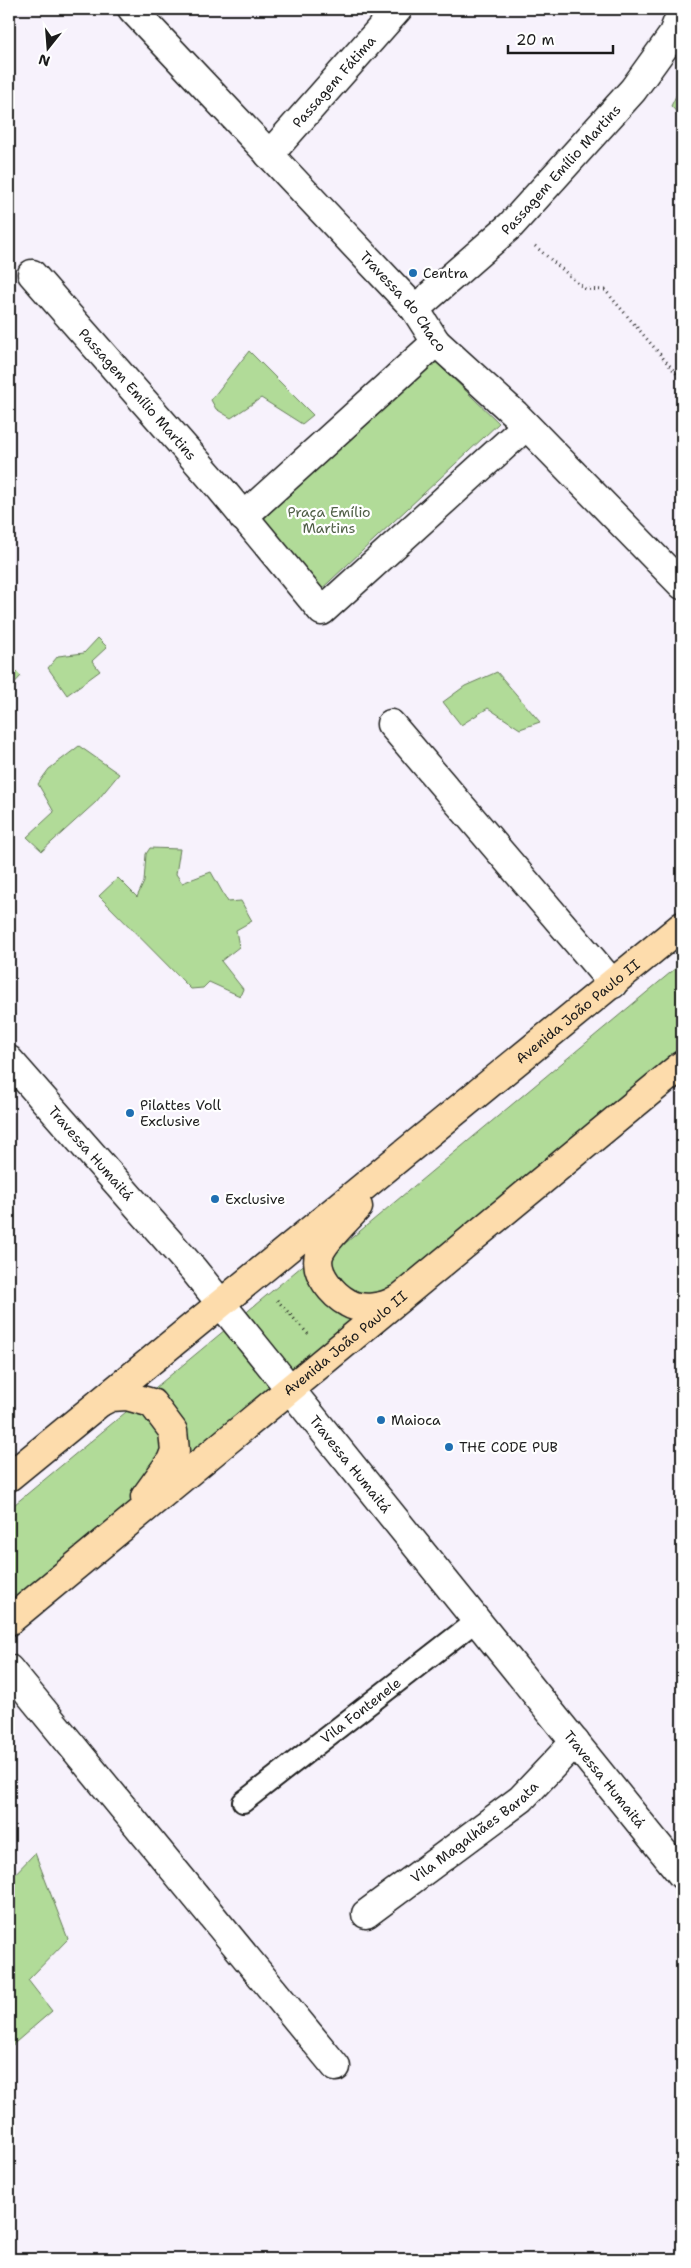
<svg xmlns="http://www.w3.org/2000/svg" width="691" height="2268" viewBox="0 0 691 2268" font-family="'Shantell Sans',sans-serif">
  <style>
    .green { fill: #b1db98; stroke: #667c5a }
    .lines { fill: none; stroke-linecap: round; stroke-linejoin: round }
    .service-casing { stroke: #1c1c1c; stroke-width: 24 }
    .minor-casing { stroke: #1c1c1c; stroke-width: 31 }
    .tertiary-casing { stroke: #1c1c1c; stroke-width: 31 }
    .primary-casing { stroke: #1c1c1c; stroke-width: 31 }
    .path { stroke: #1c1c1c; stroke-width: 3; stroke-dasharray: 1 4; stroke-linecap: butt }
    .service { stroke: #fff; stroke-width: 20 }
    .minor { stroke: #fff; stroke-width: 28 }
    .tertiary { stroke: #fff; stroke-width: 28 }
    .primary { stroke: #fddcac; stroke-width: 28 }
    .poi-dot { fill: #1f6fb2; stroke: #fff; stroke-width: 2 }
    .labels { text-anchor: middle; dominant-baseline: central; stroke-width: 4.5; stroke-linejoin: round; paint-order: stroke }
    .street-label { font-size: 14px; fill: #1c1c1c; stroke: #fff }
    .poi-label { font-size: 14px; fill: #1c1c1c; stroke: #fff; text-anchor: start }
    .park-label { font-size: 14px; fill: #505f47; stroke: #fff }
  </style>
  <rect width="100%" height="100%" fill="#f7f2fc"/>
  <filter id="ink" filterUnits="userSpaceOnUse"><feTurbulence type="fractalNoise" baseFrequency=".02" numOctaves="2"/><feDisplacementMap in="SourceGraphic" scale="10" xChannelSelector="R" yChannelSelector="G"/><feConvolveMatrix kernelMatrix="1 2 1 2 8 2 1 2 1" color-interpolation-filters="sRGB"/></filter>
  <g filter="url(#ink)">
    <path class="green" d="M 682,84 L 682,118 L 671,106 Z
      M 249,351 L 313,415 L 302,424 L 261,398 L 231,418 L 216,409 L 211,400 Z
      M 434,360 L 499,423 L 315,595 L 259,523 Z
      M 98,638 L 107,647 L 92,661 L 100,671 L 67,695 L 48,668 L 58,656 L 84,653 Z
      M 9,664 L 21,676 L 9,689 Z
      M 497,672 L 540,722 L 520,729 L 488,708 L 461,725 L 443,702 L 465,686 Z
      M 79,746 L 119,774 L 96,802 L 42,851 L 27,837 L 54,812 L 38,784 L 49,769 Z
      M 150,848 L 180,849 L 176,874 L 182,883 L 211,872 L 228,902 L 241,901 L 252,921 L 236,930 L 239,947 L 221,961 L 243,989 L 240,996 L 209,982 L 203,988 L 191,989 L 99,896 L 118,878 L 137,897 L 144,882 L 146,854 Z
      M 682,963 L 682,1057 L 395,1294 L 351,1299 L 324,1261 Z
      M 313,1257 L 365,1315 L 9,1605 L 9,1509 Z
      M 35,1853 L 68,1939 L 28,1980 L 52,2011 L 9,2048 L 9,1880 Z"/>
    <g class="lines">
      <defs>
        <g id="service">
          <path id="s1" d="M 243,1802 L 477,1620"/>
        </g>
        <g id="minor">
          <path id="s2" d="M 132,9 L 415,309 L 436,342 L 515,414 L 682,585"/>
          <path id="s3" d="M 269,155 L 398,9"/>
          <path id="s4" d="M 32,274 L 221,489 L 322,611 L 526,426"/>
          <path id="s5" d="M 415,309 L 511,225 L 633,90 L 672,36 L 682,10"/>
          <path d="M 243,517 L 436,342"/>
          <path d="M 391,724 L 613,984"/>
          <path d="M 9,1669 L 336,2067"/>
          <path id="s6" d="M 366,1914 L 521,1799 L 575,1742"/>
        </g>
        <g id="tertiary">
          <path id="s7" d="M 9,1060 L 193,1269 L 682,1875"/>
        </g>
        <g id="primary">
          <path d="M 358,1207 C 347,1220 324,1240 319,1255 C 314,1273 333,1295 348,1303 C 361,1311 384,1308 396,1300"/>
          <path d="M 101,1402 L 111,1397 L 127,1396 L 152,1403 L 173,1431 L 175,1451 L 171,1461 L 145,1497"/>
          <path id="s8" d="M 9,1477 L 682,926"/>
          <path id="s9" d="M 9,1621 L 682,1065"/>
        </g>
      </defs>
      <use href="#service" class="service-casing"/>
      <use href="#minor" class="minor-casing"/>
      <use href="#tertiary" class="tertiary-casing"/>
      <use href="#primary" class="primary-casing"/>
      <path class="path" d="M 535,246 L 585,289 L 605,290 L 682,380
        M 277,1300 L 308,1334"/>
      <use href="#service" class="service"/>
      <use href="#minor" class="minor"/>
      <use href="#tertiary" class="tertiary"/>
      <use href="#primary" class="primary"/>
    </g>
  </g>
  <g class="poi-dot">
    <circle cx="413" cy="273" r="5"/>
    <circle cx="130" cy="1113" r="5"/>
    <circle cx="215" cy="1199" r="5"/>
    <circle cx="381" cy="1420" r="5"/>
    <circle cx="449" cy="1447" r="5"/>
  </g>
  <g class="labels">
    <g class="street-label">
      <text stroke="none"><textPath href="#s3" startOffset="98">Passagem Fátima</textPath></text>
      <text stroke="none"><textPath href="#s5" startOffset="202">Passagem Emílio Martins</textPath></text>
      <text stroke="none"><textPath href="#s2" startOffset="399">Travessa do Chaco</textPath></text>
      <text stroke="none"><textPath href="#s4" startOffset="160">Passagem Emílio Martins</textPath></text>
      <text stroke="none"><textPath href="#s8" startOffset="735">Avenida João Paulo II</textPath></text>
      <text stroke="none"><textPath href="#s7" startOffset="124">Travessa Humaitá</textPath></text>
      <text stroke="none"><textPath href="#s9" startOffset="436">Avenida João Paulo II</textPath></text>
      <text stroke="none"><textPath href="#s7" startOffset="529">Travessa Humaitá</textPath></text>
      <text stroke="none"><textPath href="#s1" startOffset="149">Vila Fontenele</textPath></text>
      <text stroke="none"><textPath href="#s7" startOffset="934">Travessa Humaitá</textPath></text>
      <text stroke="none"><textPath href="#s6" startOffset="136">Vila Magalhães Barata</textPath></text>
    </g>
    <g class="poi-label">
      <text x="423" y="273">Centra</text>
      <text x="140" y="1105">Pilattes Voll<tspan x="140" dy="16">Exclusive</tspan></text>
      <text x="225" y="1199">Exclusive</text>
      <text x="391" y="1420">Maioca</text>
      <text x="459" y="1447">THE CODE PUB</text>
    </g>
    <g class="park-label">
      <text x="329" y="512">Praça Emílio<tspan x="329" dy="16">Martins</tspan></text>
    </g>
  </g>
  <rect width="691" height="2268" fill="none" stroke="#fff" stroke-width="30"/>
  <rect x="15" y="15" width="661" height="2238" fill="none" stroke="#1c1c1c" stroke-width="2" filter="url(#ink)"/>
  <g transform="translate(48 48) rotate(197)" stroke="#ffffff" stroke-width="4" paint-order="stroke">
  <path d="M0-4L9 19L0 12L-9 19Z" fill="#1c1c1c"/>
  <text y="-8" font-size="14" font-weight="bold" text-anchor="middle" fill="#1c1c1c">N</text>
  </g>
  <path d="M508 45v8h105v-8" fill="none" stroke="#1c1c1c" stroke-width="2.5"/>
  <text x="516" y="45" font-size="15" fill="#1c1c1c" stroke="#ffffff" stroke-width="4" paint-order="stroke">20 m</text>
</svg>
